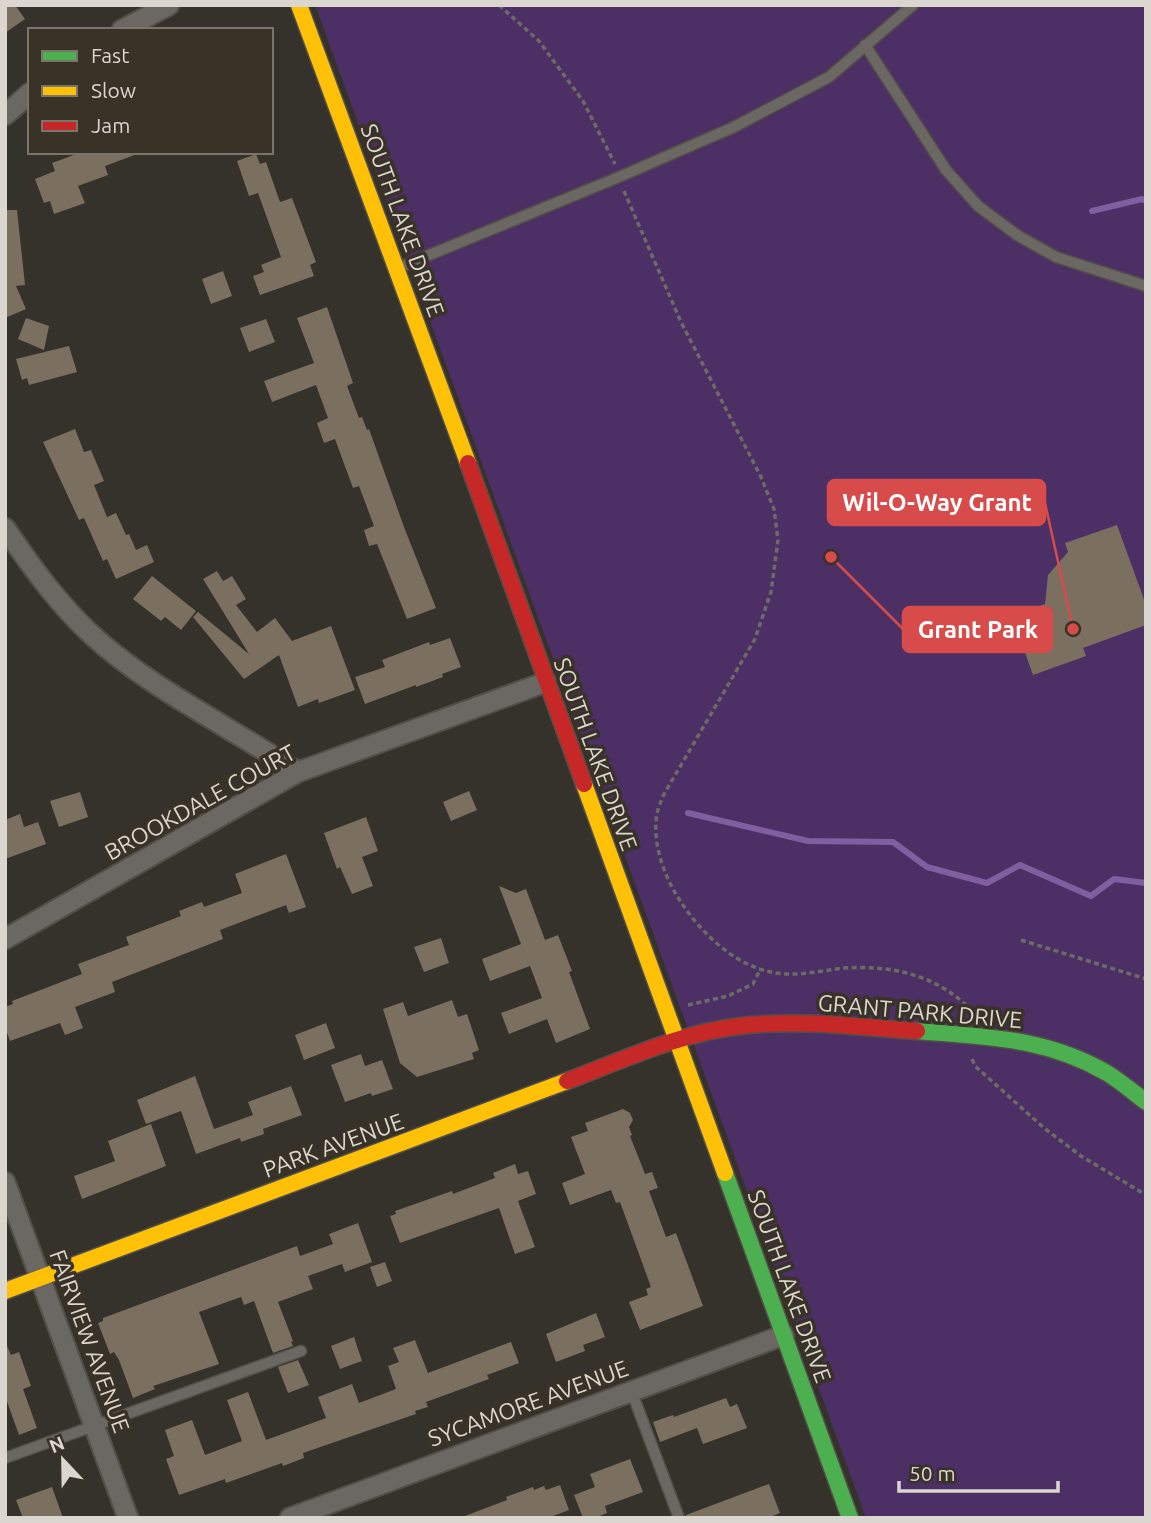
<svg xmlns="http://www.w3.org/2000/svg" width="1151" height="1523" viewBox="0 0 1151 1523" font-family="Ubuntu,sans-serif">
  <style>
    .green { fill: #4c2f65 }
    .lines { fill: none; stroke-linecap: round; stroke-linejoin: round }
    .stream { stroke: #7f5f9f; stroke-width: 6 }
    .building { fill: #7b705f }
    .lane-casing { stroke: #524f49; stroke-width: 13 }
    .street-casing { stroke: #524f49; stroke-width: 23 }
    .fast-casing { stroke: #524f49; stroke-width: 19 }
    .slow-casing { stroke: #524f49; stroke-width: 19 }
    .jam-casing { stroke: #524f49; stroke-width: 19 }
    .path { stroke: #6d6b66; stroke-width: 3.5; stroke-dasharray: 5 3.5; stroke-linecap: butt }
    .lane { stroke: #6b6762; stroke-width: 10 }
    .street { stroke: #6b6762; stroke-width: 19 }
    .fast { stroke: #4caf50; stroke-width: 16 }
    .slow { stroke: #ffc107; stroke-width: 16 }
    .jam { stroke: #c62828; stroke-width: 16 }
    .labels { text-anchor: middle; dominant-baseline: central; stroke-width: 7; stroke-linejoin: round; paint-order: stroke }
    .street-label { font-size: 23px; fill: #dbd6d0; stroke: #393227 }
    .leader { fill: none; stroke: #d74b4a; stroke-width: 2.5 }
    .callout-dot { fill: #d74b4a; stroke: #393227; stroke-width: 2.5 }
    .callout { fill: #d74b4a; stroke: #d74b4a; stroke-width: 2.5 }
    .callout-label { font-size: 24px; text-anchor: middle; font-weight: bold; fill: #fff }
  </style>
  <rect width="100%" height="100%" fill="#35312b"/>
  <path class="green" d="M 315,5 L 1146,5 L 1146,1518 L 866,1518 Z"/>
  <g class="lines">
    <path class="stream" d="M 1092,211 L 1142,199 L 1146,201
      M 688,813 L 808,841 L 893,842 L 927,867 L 987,883 L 1020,865 L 1091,896 L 1114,879 L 1146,883"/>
  </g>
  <path class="building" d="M 5,5 L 15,5 L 25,19 L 5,33 Z
    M 82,152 L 137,152 L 137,154 L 105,166 L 108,175 L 78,186 L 85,203 L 54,214 L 50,201 L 44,203 L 35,179 L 55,171 L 52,163 Z
    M 256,154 L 260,164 L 266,162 L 280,202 L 292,198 L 316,262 L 310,265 L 314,276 L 260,295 L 253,276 L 264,272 L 261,265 L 281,257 L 258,193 L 249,196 L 237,161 Z
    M 5,210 L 17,210 L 25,285 L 16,286 L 26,309 L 5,318 Z
    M 223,271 L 232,296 L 211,304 L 202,279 Z
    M 327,307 L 353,383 L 347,386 L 359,418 L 362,417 L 367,430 L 369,429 L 404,527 L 436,608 L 407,619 L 377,544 L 369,546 L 364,530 L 374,526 L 359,486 L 353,488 L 335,439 L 324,443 L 317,423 L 328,418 L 316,385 L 272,402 L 264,381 L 314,363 L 297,318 Z
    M 26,318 L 49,326 L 44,350 L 18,339 Z
    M 266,319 L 275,342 L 249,352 L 240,328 Z
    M 69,346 L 77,372 L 29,385 L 27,378 L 22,380 L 16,359 Z
    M 75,429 L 84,452 L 91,450 L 104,481 L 94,485 L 107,517 L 116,513 L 126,535 L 129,534 L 136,550 L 147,545 L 154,562 L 116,579 L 107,559 L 103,561 L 84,518 L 79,520 L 43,442 Z
    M 1117,525 L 1146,605 L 1146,625 L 1083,648 L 1086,656 L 1033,675 L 1012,616 L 1045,604 L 1048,575 L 1068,552 L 1065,543 Z
    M 217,571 L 223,581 L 232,576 L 246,599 L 236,605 L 257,632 L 275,618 L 292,641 L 331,626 L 355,690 L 319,703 L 318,699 L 298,707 L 279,655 L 244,679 L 193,617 L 198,612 L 249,654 L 203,579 Z
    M 152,576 L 196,611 L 181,630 L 165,617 L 161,621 L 133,599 Z
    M 450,638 L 461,667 L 442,674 L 443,677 L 416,687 L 416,685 L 365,704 L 355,677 L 385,667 L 382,660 L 429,642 L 430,645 Z
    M 469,791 L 477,810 L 451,821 L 443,802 Z
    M 80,792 L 88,817 L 59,827 L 50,801 Z
    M 20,814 L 24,827 L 38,822 L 46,844 L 5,859 L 5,820 Z
    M 366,817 L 378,851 L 362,857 L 373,886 L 352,894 L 340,867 L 337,869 L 324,833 Z
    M 286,854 L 306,907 L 289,913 L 286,905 L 220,930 L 223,939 L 112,982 L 115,992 L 75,1007 L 83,1028 L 65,1035 L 60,1023 L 10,1041 L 5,1027 L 5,1007 L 13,1004 L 12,1001 L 82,974 L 78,964 L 129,945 L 126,937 L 181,916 L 179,911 L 202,902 L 204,907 L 242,893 L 235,874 Z
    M 499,886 L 516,893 L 526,889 L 545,940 L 558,935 L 572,971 L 569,972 L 590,1029 L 556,1043 L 547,1019 L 509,1034 L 501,1013 L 542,998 L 530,966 L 490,981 L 482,959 L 521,944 Z
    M 441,938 L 449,963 L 424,972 L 414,947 Z
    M 452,1000 L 458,1017 L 467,1014 L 479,1050 L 472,1053 L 474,1059 L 417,1077 L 400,1063 L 383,1009 L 403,1002 L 408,1016 Z
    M 326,1023 L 335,1048 L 304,1060 L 295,1035 Z
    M 361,1054 L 365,1066 L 382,1060 L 393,1089 L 372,1096 L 371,1093 L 345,1102 L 331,1065 Z
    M 195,1076 L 214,1129 L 253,1115 L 248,1102 L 291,1086 L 302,1115 L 263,1129 L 264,1134 L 241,1142 L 240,1138 L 196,1154 L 181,1111 L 146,1124 L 137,1100 Z
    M 623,1109 L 630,1113 L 633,1120 L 629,1127 L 632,1135 L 630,1136 L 645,1174 L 652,1172 L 658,1188 L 649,1191 L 666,1237 L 676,1233 L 703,1306 L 640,1330 L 629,1302 L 648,1295 L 646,1289 L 651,1287 L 620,1202 L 616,1203 L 611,1190 L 570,1205 L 562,1183 L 585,1174 L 571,1137 L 588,1131 L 585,1123 Z
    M 151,1124 L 166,1166 L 82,1199 L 74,1176 L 115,1161 L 108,1141 Z
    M 515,1164 L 518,1174 L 528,1171 L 536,1194 L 518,1201 L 535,1247 L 515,1254 L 499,1208 L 400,1243 L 390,1216 L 396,1214 L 395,1211 L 452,1191 L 453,1194 L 495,1178 L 493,1173 Z
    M 358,1223 L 372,1262 L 345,1272 L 342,1264 L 308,1276 L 313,1289 L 278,1302 L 293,1341 L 291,1342 L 293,1346 L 273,1353 L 254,1301 L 244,1305 L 241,1297 L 199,1312 L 219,1364 L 153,1386 L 155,1389 L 133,1398 L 119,1360 L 114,1352 L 110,1354 L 98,1323 L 103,1321 L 103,1318 L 297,1246 L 300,1256 L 333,1244 L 329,1234 Z
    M 385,1262 L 392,1281 L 377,1287 L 370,1267 Z
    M 596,1313 L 605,1337 L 583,1345 L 585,1351 L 556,1362 L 546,1334 Z
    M 354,1337 L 362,1361 L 340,1369 L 331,1346 Z
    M 415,1340 L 428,1373 L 511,1342 L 519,1363 L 487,1375 L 489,1379 L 426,1402 L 428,1407 L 415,1411 L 416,1414 L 303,1453 L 304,1458 L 283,1466 L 282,1463 L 226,1483 L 225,1479 L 179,1495 L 166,1459 L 174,1456 L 165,1430 L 192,1420 L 205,1455 L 242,1441 L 227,1400 L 248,1392 L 266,1440 L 326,1418 L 318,1397 L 352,1384 L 359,1403 L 396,1389 L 388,1366 L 399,1362 L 393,1348 Z
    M 5,1346 L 7,1346 L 11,1355 L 19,1352 L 31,1386 L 23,1389 L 37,1428 L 19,1435 L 5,1396 Z
    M 298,1360 L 309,1385 L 288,1393 L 278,1367 Z
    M 726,1398 L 730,1407 L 737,1404 L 747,1428 L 703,1444 L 697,1428 L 660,1442 L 653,1422 L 673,1415 L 674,1417 Z
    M 630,1459 L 643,1492 L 605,1506 L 607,1513 L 595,1518 L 583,1518 L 574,1495 L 595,1487 L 590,1474 Z
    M 769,1484 L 780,1513 L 768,1518 L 686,1518 L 686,1515 Z
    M 560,1485 L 569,1510 L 548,1518 L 465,1518 L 465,1516 L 507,1500 L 506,1497 L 533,1487 L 534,1490 L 544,1486 L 546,1490 Z
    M 52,1487 L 63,1518 L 23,1518 L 16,1500 Z"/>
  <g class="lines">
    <defs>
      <path id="lane" d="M 865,45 L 946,170 L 978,206 L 1017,235 L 1056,257 L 1146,286
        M 400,267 L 619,177 L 734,127 L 829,77 L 913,5
        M 631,1390 L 679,1518
        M 5,1458 L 301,1351"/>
      <path id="street" d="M 122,30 L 169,5
        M 5,115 L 30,93
        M 5,528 C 31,566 58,604 93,636 C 151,689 232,728 298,772
        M 5,939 L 298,772 L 546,682
        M 5,1182 L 128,1518
        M 290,1518 L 784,1335"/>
      <path id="fast" d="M 917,1031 C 985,1037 1045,1037 1107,1073 C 1120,1081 1133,1092 1146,1102
        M 725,1173 L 850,1518"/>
      <path id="slow" d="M 299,5 L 468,463
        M 584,784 L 725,1173
        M 5,1291 L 567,1081"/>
      <path id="jam" d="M 468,463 L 584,784
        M 567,1081 C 623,1060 680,1033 740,1026 C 798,1019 859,1027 917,1031"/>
    </defs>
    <use href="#lane" class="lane-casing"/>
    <use href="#street" class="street-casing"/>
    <use href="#fast" class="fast-casing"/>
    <use href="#slow" class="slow-casing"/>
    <use href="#jam" class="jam-casing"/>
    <path class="path" d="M 499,5 L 539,41 L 583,101 L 615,164
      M 624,191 L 681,322 L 761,477 L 774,509 L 778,540 L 771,592 L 755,639 L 664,794 C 661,801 658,808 657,814 C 652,841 663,873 677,896 C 700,933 739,972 786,974 C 805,975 825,970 844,968 C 892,965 937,975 971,1010
      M 1021,940 L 1146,979
      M 688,1005 L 728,996 L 753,984 L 761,968
      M 972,1059 L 975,1066 L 1044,1128 L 1081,1156 L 1146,1195"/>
    <use href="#lane" class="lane"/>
    <use href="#street" class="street"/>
    <use href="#fast" class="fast"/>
    <use href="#slow" class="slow"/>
    <use href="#jam" class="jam"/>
  </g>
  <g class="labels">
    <g class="street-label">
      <text transform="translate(403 220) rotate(70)">SOUTH LAKE DRIVE</text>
      <text transform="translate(596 754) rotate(70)">SOUTH LAKE DRIVE</text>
      <text transform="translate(200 802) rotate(-29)">BROOKDALE COURT</text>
      <text transform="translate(920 1011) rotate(5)">GRANT PARK DRIVE</text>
      <text transform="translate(333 1145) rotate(-20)">PARK AVENUE</text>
      <text transform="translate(790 1286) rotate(70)">SOUTH LAKE DRIVE</text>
      <text transform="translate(90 1341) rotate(70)">FAIRVIEW AVENUE</text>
      <text transform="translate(528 1403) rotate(-20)">SYCAMORE AVENUE</text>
    </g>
  </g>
  <path class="leader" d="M1073 629L1045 503M831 557L903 629"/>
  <g class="callout-dot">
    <circle cx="1073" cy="629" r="7"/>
    <circle cx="831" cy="557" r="7"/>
  </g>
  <g class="callout">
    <rect x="828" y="480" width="217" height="45" rx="7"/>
    <rect x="903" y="607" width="149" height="45" rx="7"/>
  </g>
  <g class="callout-label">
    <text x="937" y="511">Wil-O-Way Grant</text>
    <text x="978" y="638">Grant Park</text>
  </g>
  <rect width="1151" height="1523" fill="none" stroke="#dbd6d0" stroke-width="14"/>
  <rect x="28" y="28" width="245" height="126" fill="#393227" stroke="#7a746b" stroke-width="2"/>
  <rect x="42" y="51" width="35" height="10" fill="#4caf50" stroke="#7a746b" stroke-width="2"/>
  <text x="91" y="63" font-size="21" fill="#dbd6d0">Fast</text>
  <rect x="42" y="86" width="35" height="10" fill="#ffc107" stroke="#7a746b" stroke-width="2"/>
  <text x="91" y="98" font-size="21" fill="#dbd6d0">Slow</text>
  <rect x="42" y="121" width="35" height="10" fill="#c62828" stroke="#7a746b" stroke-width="2"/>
  <text x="91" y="133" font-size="21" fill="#dbd6d0">Jam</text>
  <g transform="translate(63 1460) rotate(338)" stroke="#393227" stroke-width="5" paint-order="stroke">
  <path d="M0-5L12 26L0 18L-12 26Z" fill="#dbd6d0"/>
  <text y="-10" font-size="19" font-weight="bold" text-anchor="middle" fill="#dbd6d0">N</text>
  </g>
  <path d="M899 1481v10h159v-10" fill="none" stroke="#dbd6d0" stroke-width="3.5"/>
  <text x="909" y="1481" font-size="21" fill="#dbd6d0" stroke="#393227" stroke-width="5" paint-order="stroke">50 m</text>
</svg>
